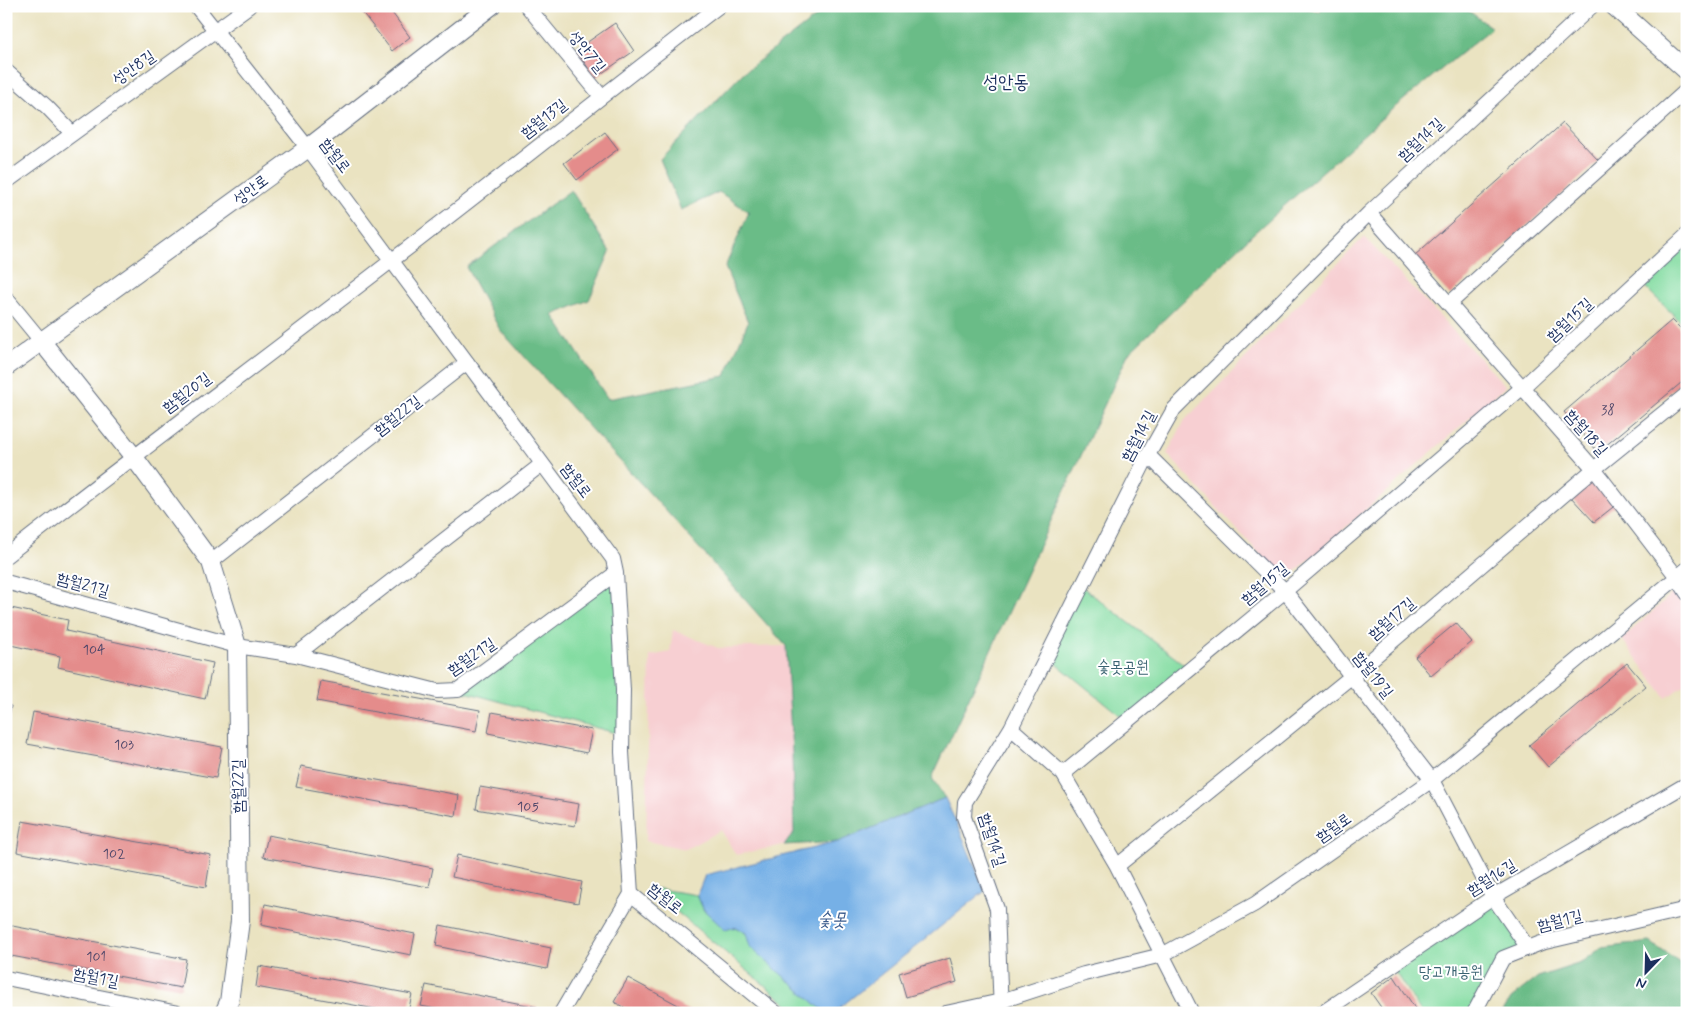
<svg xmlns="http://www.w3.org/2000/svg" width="1693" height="1019" viewBox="0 0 1693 1019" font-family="Mynerve,'Poor Story',sans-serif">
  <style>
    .built { fill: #f7cfd2 }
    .green { fill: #83dca1; stroke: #4f8680 }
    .forest { fill: #6abc87; stroke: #427672 }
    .water { fill: #76b0e6; stroke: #4870a2 }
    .building { fill: #e48c8b }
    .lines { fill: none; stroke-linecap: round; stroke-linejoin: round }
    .minor-casing { stroke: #636e81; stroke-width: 16 }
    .tertiary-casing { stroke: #636e81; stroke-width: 20 }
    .minor { stroke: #fff; stroke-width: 14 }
    .tertiary { stroke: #fff; stroke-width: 18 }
    .labels { text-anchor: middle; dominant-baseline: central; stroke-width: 4; stroke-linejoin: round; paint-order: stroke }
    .number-label { font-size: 14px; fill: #4d4669 }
    .street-label { font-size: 16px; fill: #1b2f5e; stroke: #fff }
    .park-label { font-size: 16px; fill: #3a6372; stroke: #fff }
    .water-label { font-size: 18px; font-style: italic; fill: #3b5c8e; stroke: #fff }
    .quarter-label { font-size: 19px; fill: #1b2f5e; stroke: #fff }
  </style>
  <rect width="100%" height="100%" fill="#fff"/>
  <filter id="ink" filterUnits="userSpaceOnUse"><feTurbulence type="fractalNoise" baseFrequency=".02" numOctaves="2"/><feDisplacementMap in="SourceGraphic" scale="10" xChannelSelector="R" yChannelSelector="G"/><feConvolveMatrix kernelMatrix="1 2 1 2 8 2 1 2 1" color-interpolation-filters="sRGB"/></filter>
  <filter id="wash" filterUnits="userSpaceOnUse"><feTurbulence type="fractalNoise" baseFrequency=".0096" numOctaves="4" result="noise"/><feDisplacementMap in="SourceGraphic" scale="20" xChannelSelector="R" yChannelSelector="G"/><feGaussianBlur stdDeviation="1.12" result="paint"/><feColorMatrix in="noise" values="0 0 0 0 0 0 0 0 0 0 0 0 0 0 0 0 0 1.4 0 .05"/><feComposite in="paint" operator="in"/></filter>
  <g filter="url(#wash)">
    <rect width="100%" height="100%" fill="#eae3c1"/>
    <path class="built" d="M 1364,237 L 1506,386 L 1285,581 L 1167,454 L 1185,420 Z
      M 1675,591 L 1687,611 L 1687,683 L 1666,698 L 1622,639 Z
      M 673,630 L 718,648 L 786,646 L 792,752 L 794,833 L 784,845 L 736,855 L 721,830 L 686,849 L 646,841 L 650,656 L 670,652 Z"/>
    <path class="green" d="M 1687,245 L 1687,328 L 1645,287 Z
      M 616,573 L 623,735 L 458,690 Z
      M 1082,587 L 1190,669 L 1127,721 L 1047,656 Z
      M 647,887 L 697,895 L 704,911 L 746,933 L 751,947 L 826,1013 L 798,1013 Z
      M 1493,897 L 1527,946 L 1503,958 L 1474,1013 L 1422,1013 L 1391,966 Z"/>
    <path class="forest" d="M 830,6 L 1298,6 L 1320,12 L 1322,6 L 1462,6 L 1492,28 L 1390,111 L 1254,233 L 1128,354 L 932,778 L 945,798 L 838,842 L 784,845 L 794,833 L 792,752 L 786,646 L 677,523 L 500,330 L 466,267 L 571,190 L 610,252 L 589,300 L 553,315 L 608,399 L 725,376 L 748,322 L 725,267 L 749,212 L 719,192 L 681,210 L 660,159 L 743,73 Z
      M 1650,942 L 1687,968 L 1687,1013 L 1502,1013 L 1511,998 L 1538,977 L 1581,963 L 1601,948 Z"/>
    <path class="water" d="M 945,798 L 961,833 L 985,891 L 833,1013 L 826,1013 L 750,947 L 746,933 L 736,927 L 725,930 L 704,910 L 697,895 L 705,875 L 838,842 Z"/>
    <g id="blocks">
      <path class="building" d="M 359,6 L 387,6 L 410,37 L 392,51 L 358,7 Z
        M 1676,6 L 1687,6 L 1687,15 Z
        M 615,23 L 634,51 L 595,78 L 576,50 Z
        M 1563,123 L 1599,161 L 1450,295 L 1414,256 Z
        M 605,132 L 618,149 L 577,180 L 564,163 Z
        M 1672,320 L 1687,335 L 1687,378 L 1598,452 L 1564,412 Z
        M 1593,477 L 1617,504 L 1594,522 L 1570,496 Z
        M 6,607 L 68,620 L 66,631 L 213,663 L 205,699 L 58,667 L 60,656 L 6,644 Z
        M 1456,623 L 1472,642 L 1431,676 L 1415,657 Z
        M 1627,663 L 1646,686 L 1548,767 L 1529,745 Z
        M 321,681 L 480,710 L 476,731 L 317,701 Z
        M 6,705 L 11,706 L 7,726 L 6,726 Z
        M 33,712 L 222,747 L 216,778 L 27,744 Z
        M 492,712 L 592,730 L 587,753 L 488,733 Z
        M 301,766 L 459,795 L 456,816 L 296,787 Z
        M 480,787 L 579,804 L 575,826 L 476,809 Z
        M 22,821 L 211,855 L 206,887 L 17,852 Z
        M 268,835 L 433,868 L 429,887 L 263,857 Z
        M 457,855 L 582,882 L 578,903 L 452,877 Z
        M 265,904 L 415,934 L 411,955 L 261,925 Z
        M 7,925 L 186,959 L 181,988 L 6,955 Z
        M 440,925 L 551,948 L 547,969 L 436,946 Z
        M 950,958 L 957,982 L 906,997 L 899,973 Z
        M 259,966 L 412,994 L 408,1013 L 397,1013 L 256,987 Z
        M 1394,976 L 1418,1013 L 1385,1013 L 1371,993 Z
        M 628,978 L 693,1013 L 634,1013 L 614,1002 Z
        M 426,985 L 537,1007 L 535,1013 L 455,1013 L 421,1006 Z"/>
    </g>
  </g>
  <g filter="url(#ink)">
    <use href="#blocks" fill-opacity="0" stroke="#636e81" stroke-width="1"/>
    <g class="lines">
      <defs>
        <path id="minor" d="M 196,6 L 308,148 L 613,559 L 616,573 L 623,690 L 622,752 L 631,894 L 776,1013
          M 527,6 L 601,96
          M 6,71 L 47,107 L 72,133
          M 6,182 L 249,6
          M 1369,213 L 1594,469 L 1677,577 L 1687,593
          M 6,298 L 42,342
          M 1449,304 L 1687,90
          M 1148,455 L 1285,591 L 1432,780 L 1493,897 L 1528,948
          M 6,556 C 133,456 263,360 391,261 C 501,177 609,90 719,6
          M 211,562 L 466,363
          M 6,582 L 237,646 L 296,655 L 437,691 L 458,690 L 616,573
          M 296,655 L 542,464
          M 1011,728 L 1063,774 L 1117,866 L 1192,1013
          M 1063,774 L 1285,591 L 1523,387 L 1687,235
          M 1117,866 L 1352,676 L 1594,469 L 1687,394
          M 6,978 L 178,1013
          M 561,1013 L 631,894
          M 946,1013 L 1001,1001 L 1084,974 L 1162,955 L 1255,904 L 1432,780 L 1687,569
          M 1001,1013 L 997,909 L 964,817 L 965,802 L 1011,728 L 1148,455 L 1174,409 L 1369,213 L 1592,6
          M 1322,1013 L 1493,897 L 1687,784
          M 1474,1013 L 1503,958 L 1541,943 L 1687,909"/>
        <path id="tertiary" d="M 1614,6 L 1687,71
          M 42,342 L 133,456 L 211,562 L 237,646 L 240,921 L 229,1002 L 224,1013
          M 6,367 L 308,148 L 491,6"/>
      </defs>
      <use href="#minor" class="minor-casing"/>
      <use href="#tertiary" class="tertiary-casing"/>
      <use href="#minor" class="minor"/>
      <use href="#tertiary" class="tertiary"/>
    </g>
  </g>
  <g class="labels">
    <g class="number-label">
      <text x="1608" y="410">38</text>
      <text x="94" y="650">104</text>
      <text x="124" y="745">103</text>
      <text x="528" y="807">105</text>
      <text x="114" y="854">102</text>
      <text x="96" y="957">101</text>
    </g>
    <g class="street-label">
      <text transform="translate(587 52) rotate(51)">성안7길</text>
      <text transform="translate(134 68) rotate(-35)">성안8길</text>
      <text transform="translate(544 119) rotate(-38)">함월13길</text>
      <text transform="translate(1421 140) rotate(-43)">함월14길</text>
      <text transform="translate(335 156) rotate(53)">함월로</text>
      <text transform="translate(251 190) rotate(-36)">성안로</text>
      <text transform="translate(1570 320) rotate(-43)">함월15길</text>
      <text transform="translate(187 393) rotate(-37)">함월20길</text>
      <text transform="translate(398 416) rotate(-38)">함월22길</text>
      <text transform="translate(1586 433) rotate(49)">함월18길</text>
      <text transform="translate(1139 436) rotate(-62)">함월14길</text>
      <text transform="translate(576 481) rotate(53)">함월로</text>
      <text transform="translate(1265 584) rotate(-40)">함월15길</text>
      <text transform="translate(83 585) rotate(15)">함월21길</text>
      <text transform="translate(1392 619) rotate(-41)">함월17길</text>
      <text transform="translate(472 657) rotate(-34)">함월21길</text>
      <text transform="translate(1373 675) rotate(52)">함월19길</text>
      <text transform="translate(239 786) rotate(-91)">함월22길</text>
      <text transform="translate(1334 828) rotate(-35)">함월로</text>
      <text transform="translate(992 840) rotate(72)">함월14길</text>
      <text transform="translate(1492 878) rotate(-32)">함월16길</text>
      <text transform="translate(665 899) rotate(39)">함월로</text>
      <text transform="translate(1560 921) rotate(-14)">함월1길</text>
      <text transform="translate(96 978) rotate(11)">함월1길</text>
    </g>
    <g class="park-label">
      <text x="1123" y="667">숯못공원</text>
      <text x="1451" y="972">당고개공원</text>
    </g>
    <g class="water-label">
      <text x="832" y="920">숯못</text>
    </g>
    <g class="quarter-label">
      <text x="1006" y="82">성안동</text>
    </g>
  </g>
  <rect width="1693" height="1019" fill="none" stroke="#fff" stroke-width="25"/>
  <g transform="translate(1646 972) rotate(203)" stroke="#ffffff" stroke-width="4" paint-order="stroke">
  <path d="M0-4L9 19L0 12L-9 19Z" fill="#1b2f5e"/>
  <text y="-8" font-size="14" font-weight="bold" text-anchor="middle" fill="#1b2f5e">N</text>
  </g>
</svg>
